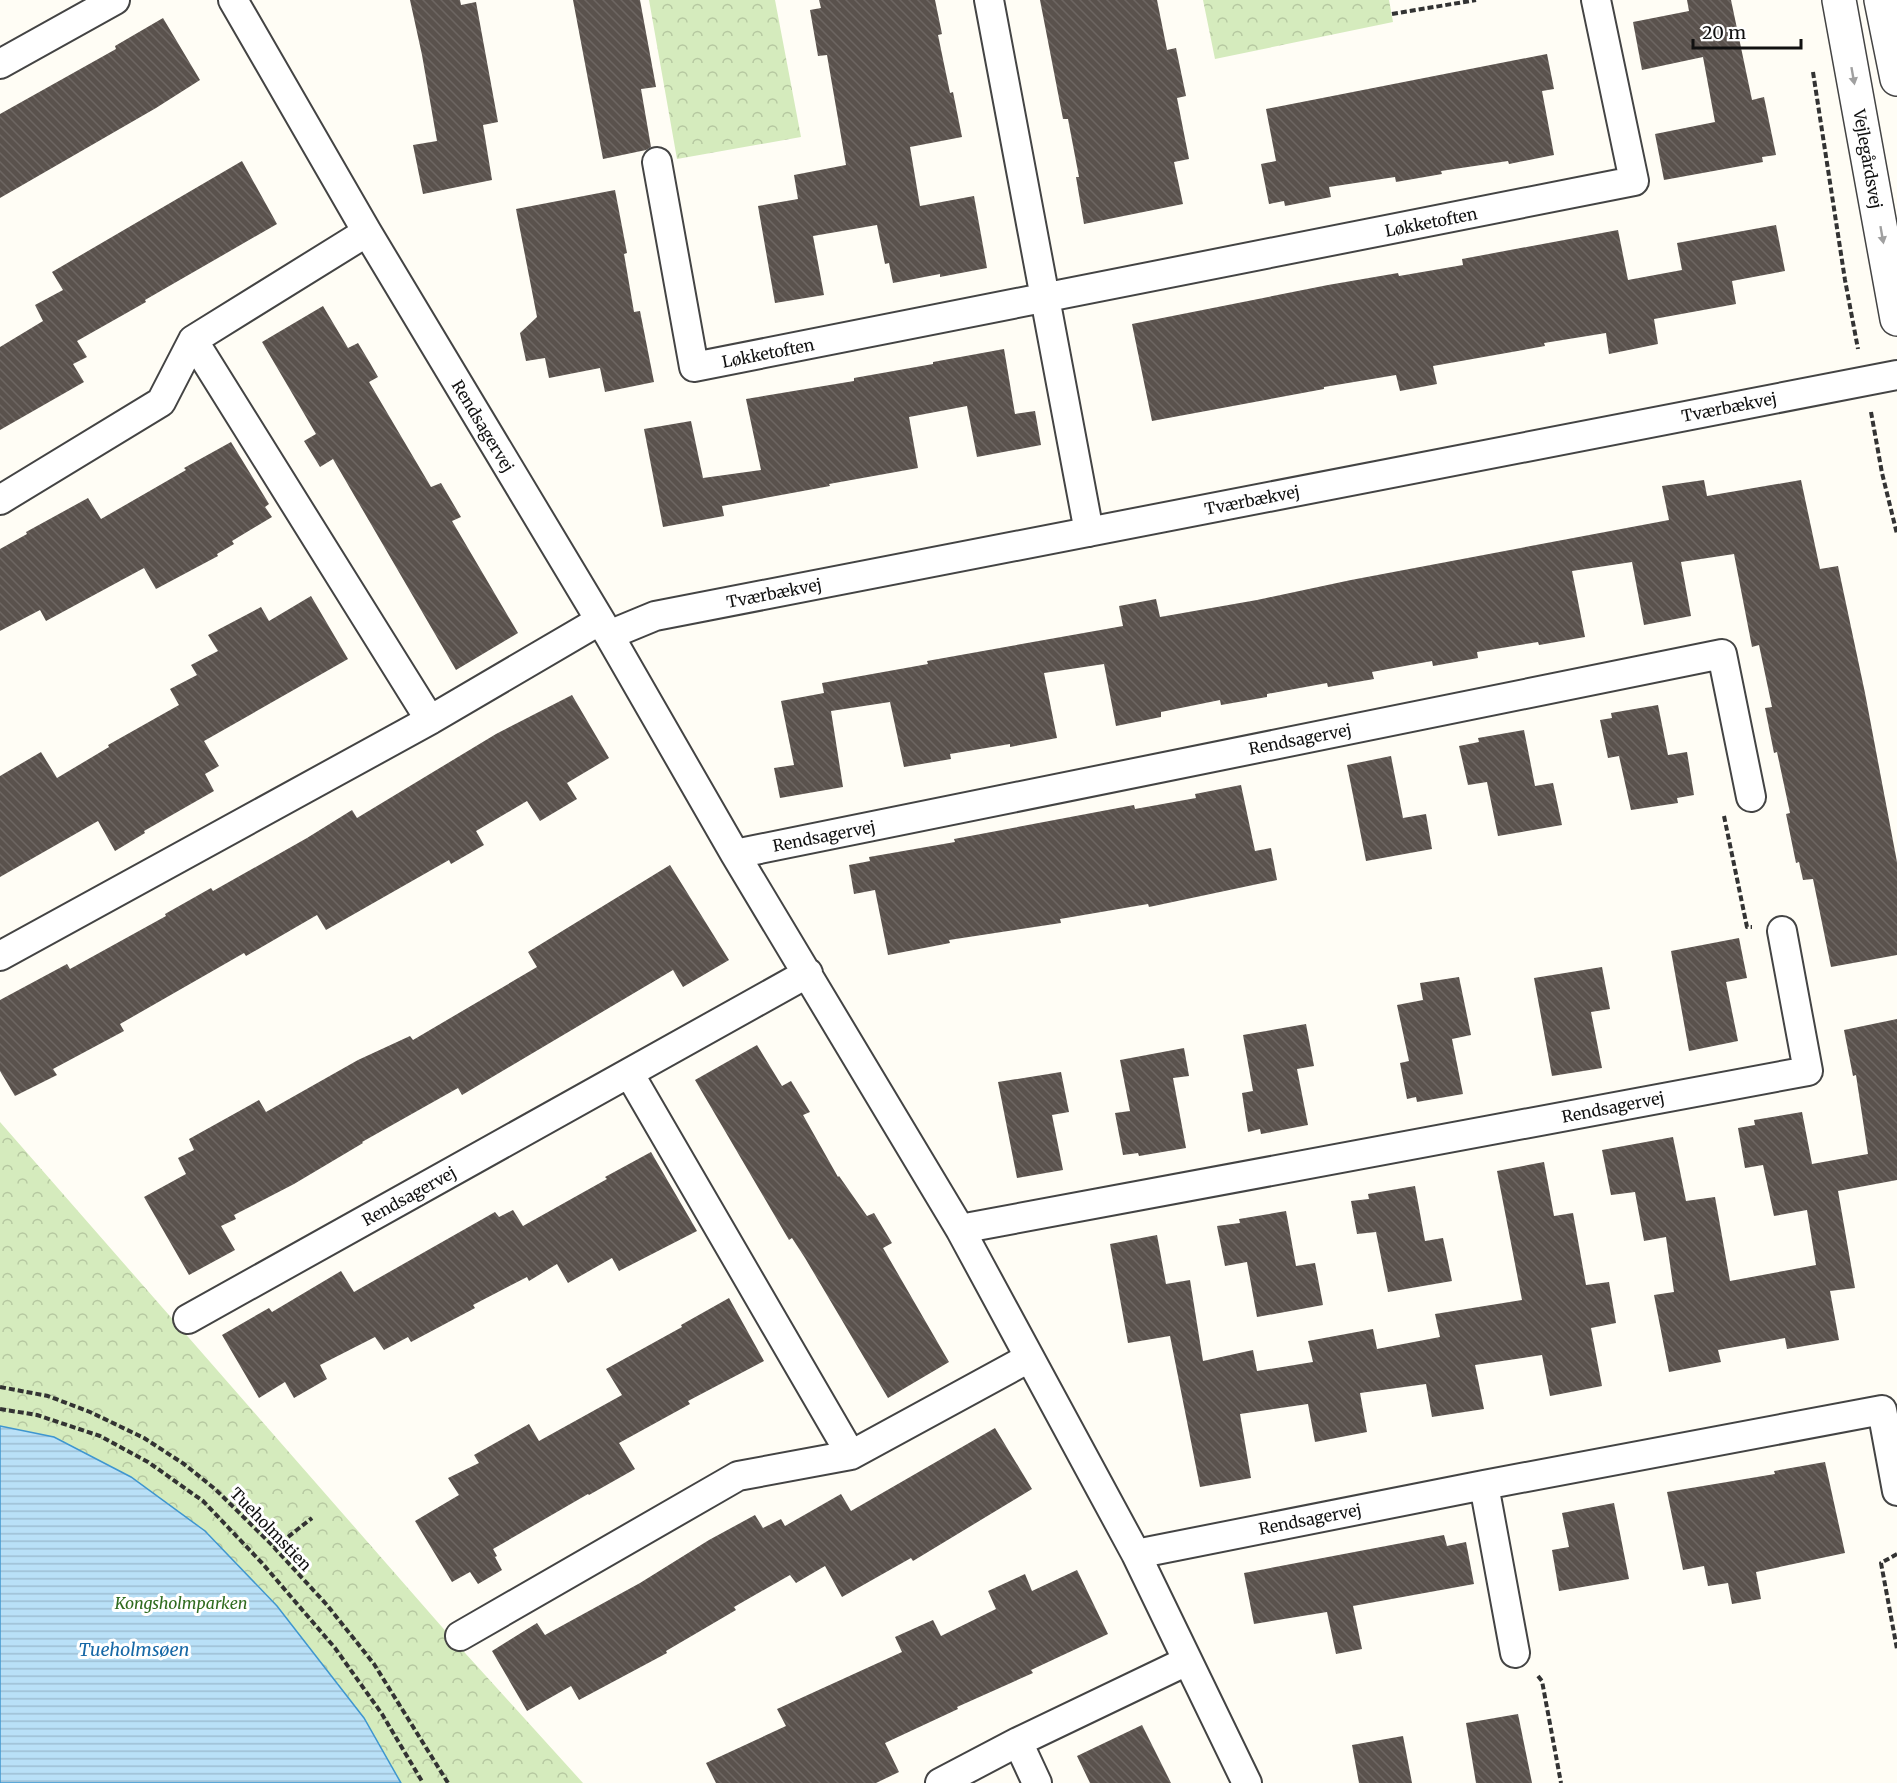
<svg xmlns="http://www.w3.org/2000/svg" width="1897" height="1783" viewBox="0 0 1897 1783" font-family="Merriweather,serif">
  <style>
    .park { fill: url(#park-crowns) }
    .water { fill: url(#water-rules); stroke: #3f96cf; stroke-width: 1.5 }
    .building { fill: url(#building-back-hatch) }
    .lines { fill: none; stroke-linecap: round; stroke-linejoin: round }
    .minor-casing { stroke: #444; stroke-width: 32 }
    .tertiary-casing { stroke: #444; stroke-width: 36 }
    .path { stroke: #333; stroke-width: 4; stroke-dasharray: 6 3; stroke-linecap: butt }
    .minor { stroke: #fff; stroke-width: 28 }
    .tertiary { stroke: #fff; stroke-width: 33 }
    .oneway { fill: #a0a0a0 }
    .labels { text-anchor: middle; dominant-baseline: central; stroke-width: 6; stroke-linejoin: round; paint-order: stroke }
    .street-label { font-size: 16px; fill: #111; stroke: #fff }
    .park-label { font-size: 16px; font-style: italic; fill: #2f6b1f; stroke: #fff }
    .water-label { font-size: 18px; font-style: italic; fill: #1768a6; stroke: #fff }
  </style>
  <defs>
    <pattern id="park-crowns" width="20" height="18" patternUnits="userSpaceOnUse" patternTransform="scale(1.5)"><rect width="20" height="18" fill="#d5ebbd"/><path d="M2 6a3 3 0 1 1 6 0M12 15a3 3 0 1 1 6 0" fill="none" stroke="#b6c8a1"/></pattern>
    <pattern id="water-rules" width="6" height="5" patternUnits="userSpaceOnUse" patternTransform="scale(1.5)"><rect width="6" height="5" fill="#b9e0f7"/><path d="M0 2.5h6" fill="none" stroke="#9ebfd3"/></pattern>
    <pattern id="building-back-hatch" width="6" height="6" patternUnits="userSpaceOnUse" patternTransform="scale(1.5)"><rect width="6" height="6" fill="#5a524d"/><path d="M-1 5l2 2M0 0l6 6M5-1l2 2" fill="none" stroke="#6d6662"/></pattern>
  </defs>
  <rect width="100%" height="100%" fill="#fffdf5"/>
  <path class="park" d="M 649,0 L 775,0 L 801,137 L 677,159 Z
    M 1203,0 L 1389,0 L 1393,22 L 1215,59 Z
    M 0,1122 L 456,1643 L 583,1783 L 0,1783 Z"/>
  <path class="water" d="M 0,1426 L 54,1437 L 131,1477 L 205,1531 L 277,1606 L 364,1718 L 401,1783 L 0,1783 Z"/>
  <path class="building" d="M 410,0 L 460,0 L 461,5 L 476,2 L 498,122 L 483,125 L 492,180 L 423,194 L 413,145 L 437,141 L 422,55 Z
    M 573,0 L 640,0 L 656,87 L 641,89 L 651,147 L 646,150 L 603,159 Z
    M 819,0 L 935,0 L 942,34 L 938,35 L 950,93 L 953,92 L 962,137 L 910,147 L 920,206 L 974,196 L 987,268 L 940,277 L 940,274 L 893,283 L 889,263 L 885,264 L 877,225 L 813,236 L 824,295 L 775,303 L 758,206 L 798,199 L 794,175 L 846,165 L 827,55 L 818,56 L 810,10 L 821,8 Z
    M 1040,0 L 1157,0 L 1167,50 L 1176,48 L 1186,96 L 1177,98 L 1189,159 L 1174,162 L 1183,204 L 1084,224 L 1076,177 L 1079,177 L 1068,119 L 1063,119 Z
    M 1687,0 L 1731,0 L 1752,100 L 1764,97 L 1776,155 L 1762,157 L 1763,162 L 1664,180 L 1655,134 L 1715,122 L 1703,57 L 1642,70 L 1633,22 L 1689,11 Z
    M 163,18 L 200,80 L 156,108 L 0,198 L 0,114 L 116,49 L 115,46 Z
    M 1547,54 L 1554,89 L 1542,91 L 1554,155 L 1509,164 L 1508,161 L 1441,171 L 1442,174 L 1396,182 L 1395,177 L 1329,187 L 1331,197 L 1285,206 L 1284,201 L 1269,204 L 1261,164 L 1276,161 L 1266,109 Z
    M 242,161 L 277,224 L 145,300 L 146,302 L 77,341 L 87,357 L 73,364 L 84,382 L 0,430 L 0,347 L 43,321 L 35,305 L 63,290 L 52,272 Z
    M 615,190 L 627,253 L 624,254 L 634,312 L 640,311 L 654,382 L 605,392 L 600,368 L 549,378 L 545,358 L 526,361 L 520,333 L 537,317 L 516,209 Z
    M 1776,225 L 1785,271 L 1732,281 L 1736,304 L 1654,319 L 1658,344 L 1609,354 L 1606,333 L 1544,343 L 1545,346 L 1433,366 L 1437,384 L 1400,391 L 1396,375 L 1324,387 L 1324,389 L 1152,421 L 1132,324 L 1328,285 L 1398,273 L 1399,276 L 1463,265 L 1462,259 L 1618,230 L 1628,280 L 1682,270 L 1677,243 Z
    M 323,306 L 348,348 L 358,343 L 370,363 L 378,377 L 369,382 L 431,487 L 441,483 L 461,517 L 452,521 L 518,633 L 456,670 L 333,459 L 320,467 L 304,441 L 316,434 L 262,342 Z
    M 1004,349 L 1015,414 L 1035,411 L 1041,445 L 977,457 L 967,406 L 909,417 L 918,468 L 829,484 L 830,486 L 722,506 L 724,516 L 663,527 L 644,429 L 691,421 L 703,478 L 761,470 L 746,399 L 854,381 L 854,378 L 933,364 L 933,362 Z
    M 231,442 L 269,504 L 265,507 L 272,517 L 232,541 L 234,544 L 217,554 L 218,556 L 156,589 L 144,568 L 46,621 L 40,610 L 0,631 L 0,549 L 27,534 L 26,532 L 88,498 L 101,519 L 186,470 L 184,468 Z
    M 1704,480 L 1707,496 L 1801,480 L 1820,569 L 1838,566 L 1865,693 L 1897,862 L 1897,955 L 1831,967 L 1813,879 L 1803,880 L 1799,862 L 1796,863 L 1786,814 L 1790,813 L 1777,752 L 1774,753 L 1765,708 L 1772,707 L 1759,645 L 1752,647 L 1734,554 L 1681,562 L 1691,616 L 1644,625 L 1632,562 L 1572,571 L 1585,637 L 1539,645 L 1538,642 L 1477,652 L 1478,658 L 1433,666 L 1432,661 L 1372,672 L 1374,679 L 1328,687 L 1327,683 L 1267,694 L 1267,697 L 1221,705 L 1220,700 L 1161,712 L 1161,717 L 1116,726 L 1104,664 L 1044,673 L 1057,738 L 1010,747 L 1010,744 L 950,754 L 951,759 L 904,767 L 890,702 L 831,711 L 843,787 L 780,798 L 774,768 L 794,765 L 781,701 L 824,693 L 822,683 L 928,664 L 927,661 L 1123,626 L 1119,606 L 1156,599 L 1160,617 L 1257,600 L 1351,580 L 1669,520 L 1662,486 Z
    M 311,596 L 348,659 L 204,741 L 219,766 L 205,774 L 214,791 L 144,831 L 145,833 L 115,851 L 98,821 L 0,877 L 0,776 L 41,752 L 57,778 L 109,747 L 108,745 L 179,705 L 170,689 L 197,675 L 191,665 L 218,651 L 208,635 L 261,607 L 269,621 Z
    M 572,695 L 609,758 L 567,783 L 577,799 L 540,821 L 527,801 L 476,831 L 484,845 L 451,864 L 449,860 L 326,930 L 317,915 L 246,956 L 244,953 L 120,1024 L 124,1031 L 53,1069 L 57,1075 L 15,1096 L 0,1071 L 0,1000 L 67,964 L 70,969 L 166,916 L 165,914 L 211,888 L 213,891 L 307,838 L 352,810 L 357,818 L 496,734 Z
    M 1658,705 L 1668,755 L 1687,752 L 1694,795 L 1677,798 L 1678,803 L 1631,810 L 1619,756 L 1608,758 L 1600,720 L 1612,718 L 1611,713 Z
    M 1524,730 L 1535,786 L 1553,783 L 1562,825 L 1498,836 L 1487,782 L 1468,785 L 1459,746 L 1479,742 L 1478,738 Z
    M 1391,756 L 1403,818 L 1426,814 L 1432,849 L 1366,861 L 1347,765 Z
    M 1241,785 L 1255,851 L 1271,848 L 1277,880 L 1149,907 L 1148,904 L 1060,919 L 1061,923 L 949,940 L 950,943 L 888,955 L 875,890 L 854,894 L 849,865 L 870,861 L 869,857 L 955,842 L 954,839 L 1134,805 L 1135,809 L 1196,798 L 1195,794 Z
    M 670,865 L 729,960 L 683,987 L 673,970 L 462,1095 L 458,1088 L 362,1142 L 363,1143 L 294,1184 L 234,1215 L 236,1219 L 221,1226 L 235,1250 L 189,1275 L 144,1197 L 186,1174 L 178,1158 L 194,1150 L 189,1139 L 259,1100 L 266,1112 L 358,1060 L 410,1036 L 413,1040 L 537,967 L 528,952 Z
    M 1739,938 L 1747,978 L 1726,982 L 1738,1041 L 1689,1051 L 1671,951 Z
    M 1602,967 L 1610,1009 L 1591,1012 L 1602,1068 L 1552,1076 L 1534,978 Z
    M 1459,977 L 1471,1035 L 1452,1039 L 1463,1094 L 1417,1102 L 1416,1097 L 1407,1099 L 1400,1063 L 1409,1061 L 1397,1005 L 1423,1000 L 1420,983 Z
    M 1897,1019 L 1897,1180 L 1838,1191 L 1855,1288 L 1830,1291 L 1839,1340 L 1787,1349 L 1785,1338 L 1718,1350 L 1721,1362 L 1669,1372 L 1654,1295 L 1674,1292 L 1666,1237 L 1644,1241 L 1635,1192 L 1611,1195 L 1602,1150 L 1673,1137 L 1686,1201 L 1715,1197 L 1730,1281 L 1816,1265 L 1807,1210 L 1774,1216 L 1763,1165 L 1745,1168 L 1738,1128 L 1755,1125 L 1754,1120 L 1802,1112 L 1812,1164 L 1868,1154 L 1856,1075 L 1853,1076 L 1844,1030 Z
    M 1306,1024 L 1314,1066 L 1297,1069 L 1308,1125 L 1261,1134 L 1260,1129 L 1248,1132 L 1242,1093 L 1253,1091 L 1243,1035 Z
    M 757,1045 L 782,1086 L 791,1081 L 810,1112 L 803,1115 L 838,1177 L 839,1176 L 867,1216 L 874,1213 L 892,1243 L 883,1248 L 949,1362 L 888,1398 L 805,1258 L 792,1238 L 789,1240 L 695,1080 Z
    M 1184,1048 L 1189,1076 L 1173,1078 L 1186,1148 L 1139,1156 L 1138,1153 L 1123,1155 L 1115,1113 L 1130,1111 L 1120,1060 Z
    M 1061,1072 L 1069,1112 L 1052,1115 L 1063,1170 L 1017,1178 L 998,1082 Z
    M 651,1152 L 697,1231 L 619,1271 L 612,1258 L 568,1283 L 557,1264 L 529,1281 L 527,1277 L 473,1305 L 475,1308 L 411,1342 L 408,1337 L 384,1350 L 375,1337 L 320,1365 L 327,1379 L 294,1398 L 285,1382 L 259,1398 L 222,1335 L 269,1308 L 272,1312 L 341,1271 L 354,1292 L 495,1212 L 499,1217 L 513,1210 L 523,1226 L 607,1179 L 605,1177 Z
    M 1544,1162 L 1554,1216 L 1573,1213 L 1586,1285 L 1609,1282 L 1616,1323 L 1591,1328 L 1602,1386 L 1550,1396 L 1542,1355 L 1475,1365 L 1484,1409 L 1432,1417 L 1426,1384 L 1360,1393 L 1367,1432 L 1315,1442 L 1308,1404 L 1240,1414 L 1251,1478 L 1200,1487 L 1170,1336 L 1128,1343 L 1110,1244 L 1157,1235 L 1166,1284 L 1190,1280 L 1203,1361 L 1253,1350 L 1257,1371 L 1313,1362 L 1308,1341 L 1373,1329 L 1377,1349 L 1440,1337 L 1435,1314 L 1522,1300 L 1497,1171 Z
    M 1415,1186 L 1425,1241 L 1443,1238 L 1452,1281 L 1388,1292 L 1376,1232 L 1357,1234 L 1351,1201 L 1369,1199 L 1368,1194 Z
    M 1286,1211 L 1296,1266 L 1315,1263 L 1323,1305 L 1257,1317 L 1247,1262 L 1225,1266 L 1217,1226 L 1240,1223 L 1239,1219 Z
    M 729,1298 L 764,1361 L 688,1401 L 690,1404 L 619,1443 L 635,1469 L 589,1495 L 588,1494 L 493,1549 L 497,1556 L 495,1557 L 502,1570 L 478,1584 L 470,1572 L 452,1582 L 415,1521 L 459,1495 L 448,1478 L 479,1463 L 474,1455 L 529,1424 L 539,1441 L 622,1395 L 606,1369 L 682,1327 L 681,1325 Z
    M 995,1428 L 1032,1489 L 913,1561 L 911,1558 L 842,1597 L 825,1566 L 796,1583 L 790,1575 L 734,1607 L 736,1610 L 666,1651 L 667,1653 L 579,1700 L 571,1686 L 527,1711 L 492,1651 L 537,1623 L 545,1635 L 640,1583 L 709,1540 L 755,1515 L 763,1528 L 781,1519 L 785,1526 L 841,1494 L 851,1511 Z
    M 1825,1462 L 1845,1553 L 1756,1572 L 1761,1599 L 1732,1604 L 1728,1583 L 1708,1586 L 1704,1566 L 1683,1570 L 1667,1492 L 1775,1474 L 1774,1471 Z
    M 1614,1503 L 1629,1579 L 1559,1591 L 1552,1550 L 1569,1547 L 1562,1513 Z
    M 1444,1535 L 1447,1546 L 1466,1542 L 1474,1584 L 1353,1606 L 1362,1649 L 1336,1654 L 1327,1612 L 1254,1624 L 1244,1573 Z
    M 1077,1570 L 1108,1634 L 1031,1670 L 1033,1673 L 957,1707 L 958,1709 L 885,1743 L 899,1772 L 876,1783 L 716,1783 L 706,1763 L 786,1726 L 777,1709 L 902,1652 L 895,1637 L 933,1620 L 941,1636 L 996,1609 L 988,1591 L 1025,1574 L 1032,1591 Z
    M 1518,1714 L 1532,1783 L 1476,1783 L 1466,1723 Z
    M 1142,1725 L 1171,1783 L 1090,1783 L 1077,1756 Z
    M 1403,1736 L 1412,1783 L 1359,1783 L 1352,1745 Z"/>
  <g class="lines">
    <defs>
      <path id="minor" d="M 233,0 L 367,232 L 609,635 L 735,854 L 960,1229 L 1136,1554 L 1247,1783
        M 989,0 L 1089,532
        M 0,64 L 115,0
        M 657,162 L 694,367 L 1634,181 L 1596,0
        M 193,340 L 430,720
        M 0,500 L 161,402 L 193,340 L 367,232
        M 609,635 L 655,616 L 1897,375
        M 735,854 L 1722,654 L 1751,797
        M 0,956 L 430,720 L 599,621
        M 629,1073 L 851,1455
        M 960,1229 L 1808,1071 L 1782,931
        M 188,1319 L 808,973
        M 1484,1485 L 1515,1653
        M 1136,1554 L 1484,1485 L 1882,1410 L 1897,1491
        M 460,1636 L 738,1476 L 851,1455 L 1029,1358
        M 1018,1742 L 1037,1783
        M 940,1783 L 1018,1742 L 1187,1661"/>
      <path id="tertiary" d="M 1839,0 L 1897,319
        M 1881,0 L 1897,79"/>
    </defs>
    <use href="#minor" class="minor-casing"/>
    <use href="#tertiary" class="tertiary-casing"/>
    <path class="path" d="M 1392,14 L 1476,0
      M 1813,72 L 1845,280 L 1858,349
      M 1871,412 L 1882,473 L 1897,534
      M 1724,816 L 1747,927 L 1752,927
      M 0,1387 L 48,1396 L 90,1412 L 144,1438 L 184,1464 L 215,1489 L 270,1543 L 327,1605 L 374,1664 L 448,1783
      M 0,1409 L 37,1415 L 100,1436 L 148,1462 L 203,1501 L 262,1563 L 335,1648 L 382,1714 L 423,1783
      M 274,1548 L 312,1518
      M 1897,1554 L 1881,1563 L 1897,1649
      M 1538,1676 L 1542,1681 L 1561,1783"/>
    <use href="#minor" class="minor"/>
    <use href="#tertiary" class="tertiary"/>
  </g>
  <defs><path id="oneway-solid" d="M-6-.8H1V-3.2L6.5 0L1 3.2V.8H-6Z" transform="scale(1.5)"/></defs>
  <g class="oneway">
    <use href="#oneway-solid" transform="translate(1853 76) rotate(80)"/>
    <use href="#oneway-solid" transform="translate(1882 235) rotate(80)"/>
  </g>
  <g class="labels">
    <g class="street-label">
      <text transform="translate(1868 159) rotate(80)">Vejlegårdsvej</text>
      <text transform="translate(1431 222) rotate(-11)">Løkketoften</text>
      <text transform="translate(768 353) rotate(-11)">Løkketoften</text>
      <text transform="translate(1729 407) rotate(-11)">Tværbækvej</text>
      <text transform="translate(483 426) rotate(59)">Rendsagervej</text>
      <text transform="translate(1252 500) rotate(-11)">Tværbækvej</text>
      <text transform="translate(774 593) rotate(-11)">Tværbækvej</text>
      <text transform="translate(1300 739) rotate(-11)">Rendsagervej</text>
      <text transform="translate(824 836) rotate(-11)">Rendsagervej</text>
      <text transform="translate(1613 1107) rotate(-11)">Rendsagervej</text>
      <text transform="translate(409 1196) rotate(-29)">Rendsagervej</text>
      <text transform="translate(1310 1519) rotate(-11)">Rendsagervej</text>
      <text transform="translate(271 1529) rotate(46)">Tueholmstien</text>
    </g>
    <g class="park-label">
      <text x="181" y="1603">Kongsholmparken</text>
    </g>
    <g class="water-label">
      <text x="134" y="1649">Tueholmsøen</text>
    </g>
  </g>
  <path d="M1693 39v9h108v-9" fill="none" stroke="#111111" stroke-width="3"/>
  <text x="1702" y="39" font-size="18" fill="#111111" stroke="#ffffff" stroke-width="4.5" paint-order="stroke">20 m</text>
</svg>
